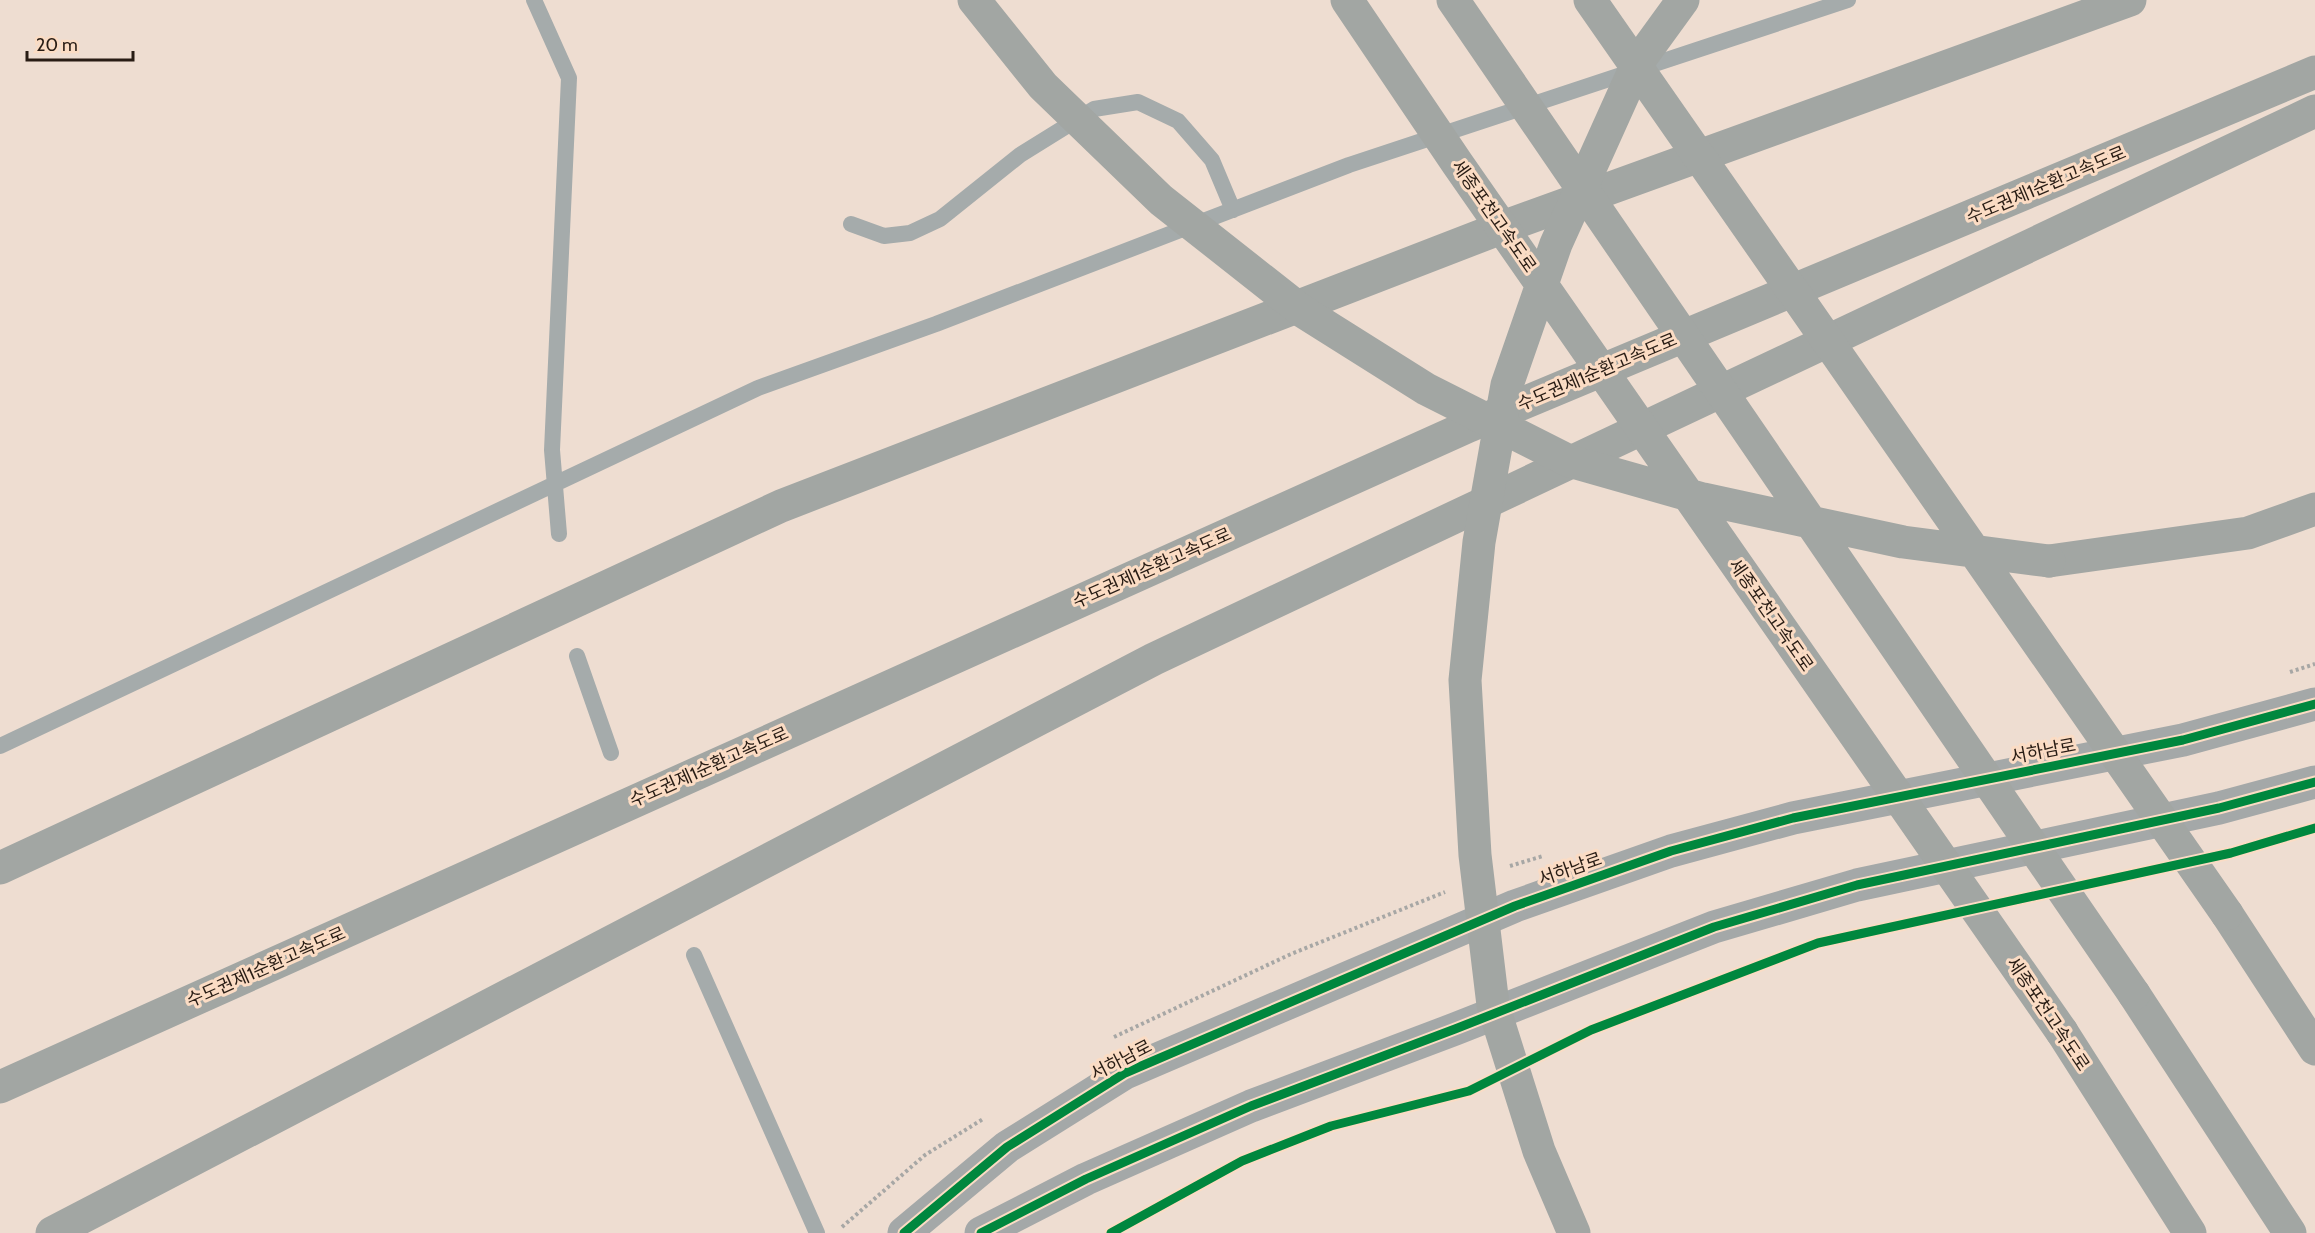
<svg xmlns="http://www.w3.org/2000/svg" width="2315" height="1233" viewBox="0 0 2315 1233" font-family="Cabin,'Noto Sans KR',sans-serif">
  <style>
    .lines { fill: none; stroke-linecap: round; stroke-linejoin: round }
    .path { stroke: #a7a7a5; stroke-width: 4; stroke-dasharray: 3 3; stroke-linecap: butt }
    .service { stroke: #a5abab; stroke-width: 16 }
    .secondary { stroke: #a4a8a8; stroke-width: 33 }
    .motorway { stroke: #a2a6a3; stroke-width: 33 }
    .motorway-bridge { stroke: #a2a6a3; stroke-width: 33 }
    .cycleway-casing { stroke: #fbdcc4; stroke-width: 13 }
    .cycleway { stroke: #00873e; stroke-width: 9 }
    .labels { text-anchor: middle; dominant-baseline: central; stroke-width: 6; stroke-linejoin: round; paint-order: stroke }
    .street-label { font-size: 18px; fill: #281c14; stroke: #fbdcc4 }
  </style>
  <rect width="100%" height="100%" fill="#eeddd1"/>
  <g class="lines">
    <path class="path" d="M 2290,672 L 2315,664
      M 1510,866 L 1543,856
      M 1114,1037 L 1291,954 L 1445,892
      M 842,1227 L 925,1155 L 983,1119"/>
    <path class="service" d="M 534,0 L 569,78 L 552,450 L 559,534
      M 851,224 L 884,236 L 910,233 L 940,219 L 1020,155 L 1094,109 L 1138,102 L 1178,121 L 1212,160 L 1233,210
      M 577,656 L 611,753
      M 0,746 L 758,388 L 936,324 L 1349,165 L 1848,0
      M 694,955 L 817,1233"/>
    <path class="secondary" d="M 904,1233 L 1007,1147 L 1125,1073 L 1515,906 L 1671,851 L 1793,818 L 2183,740 L 2315,704
      M 981,1233 L 1086,1179 L 1251,1106 L 1455,1029 L 1714,927 L 1857,885 L 2219,808 L 2315,782"/>
    <path class="motorway" d="M 2049,561 L 2248,533 L 2315,509
      M 0,868 L 781,506 L 1514,223 L 2130,0
      M 2227,914 L 2315,1049
      M 2134,994 L 2290,1233
      M 2062,1032 L 2190,1233
      M 0,1087 L 1469,426 L 2315,72
      M 52,1233 L 1154,659 L 2315,111"/>
    <path class="motorway-bridge" d="M 974,0 L 1043,86 L 1161,200 L 1302,311 L 1426,389 L 1569,461 L 1703,499 L 1903,542 L 2049,561
      M 1347,0 L 1457,163 L 2062,1032
      M 1453,0 L 2134,994
      M 1590,0 L 2227,914
      M 1574,1233 L 1539,1151 L 1493,1005 L 1475,855 L 1465,680 L 1479,542 L 1507,385 L 1556,244 L 1638,62 L 1683,0"/>
    <defs>
      <path id="cycleway" d="M 904,1233 L 1007,1147 L 1125,1073 L 1515,906 L 1671,851 L 1793,818 L 2183,740 L 2315,704
        M 981,1233 L 1086,1179 L 1251,1106 L 1455,1029 L 1714,927 L 1857,885 L 2219,808 L 2315,782
        M 1111,1233 L 1242,1161 L 1331,1126 L 1469,1091 L 1591,1030 L 1818,943 L 2231,853 L 2315,828"/>
    </defs>
    <use href="#cycleway" class="cycleway-casing"/>
    <use href="#cycleway" class="cycleway"/>
  </g>
  <g class="labels">
    <g class="street-label">
      <text transform="translate(2046 185) rotate(-23)">수도권제1순환고속도로</text>
      <text transform="translate(1494 216) rotate(55)">세종포천고속도로</text>
      <text transform="translate(1597 372) rotate(-23)">수도권제1순환고속도로</text>
      <text transform="translate(1152 568) rotate(-24)">수도권제1순환고속도로</text>
      <text transform="translate(1771 615) rotate(55)">세종포천고속도로</text>
      <text transform="translate(2043 751) rotate(-11)">서하남로</text>
      <text transform="translate(709 767) rotate(-24)">수도권제1순환고속도로</text>
      <text transform="translate(1570 869) rotate(-19)">서하남로</text>
      <text transform="translate(266 967) rotate(-24)">수도권제1순환고속도로</text>
      <text transform="translate(2048 1014) rotate(56)">세종포천고속도로</text>
      <text transform="translate(1121 1060) rotate(-27)">서하남로</text>
    </g>
  </g>
  <path d="M27 51v9h106v-9" fill="none" stroke="#281c14" stroke-width="3"/>
  <text x="36" y="51" font-size="18" fill="#281c14" stroke="#fbdcc4" stroke-width="4.5" paint-order="stroke">20 m</text>
</svg>
